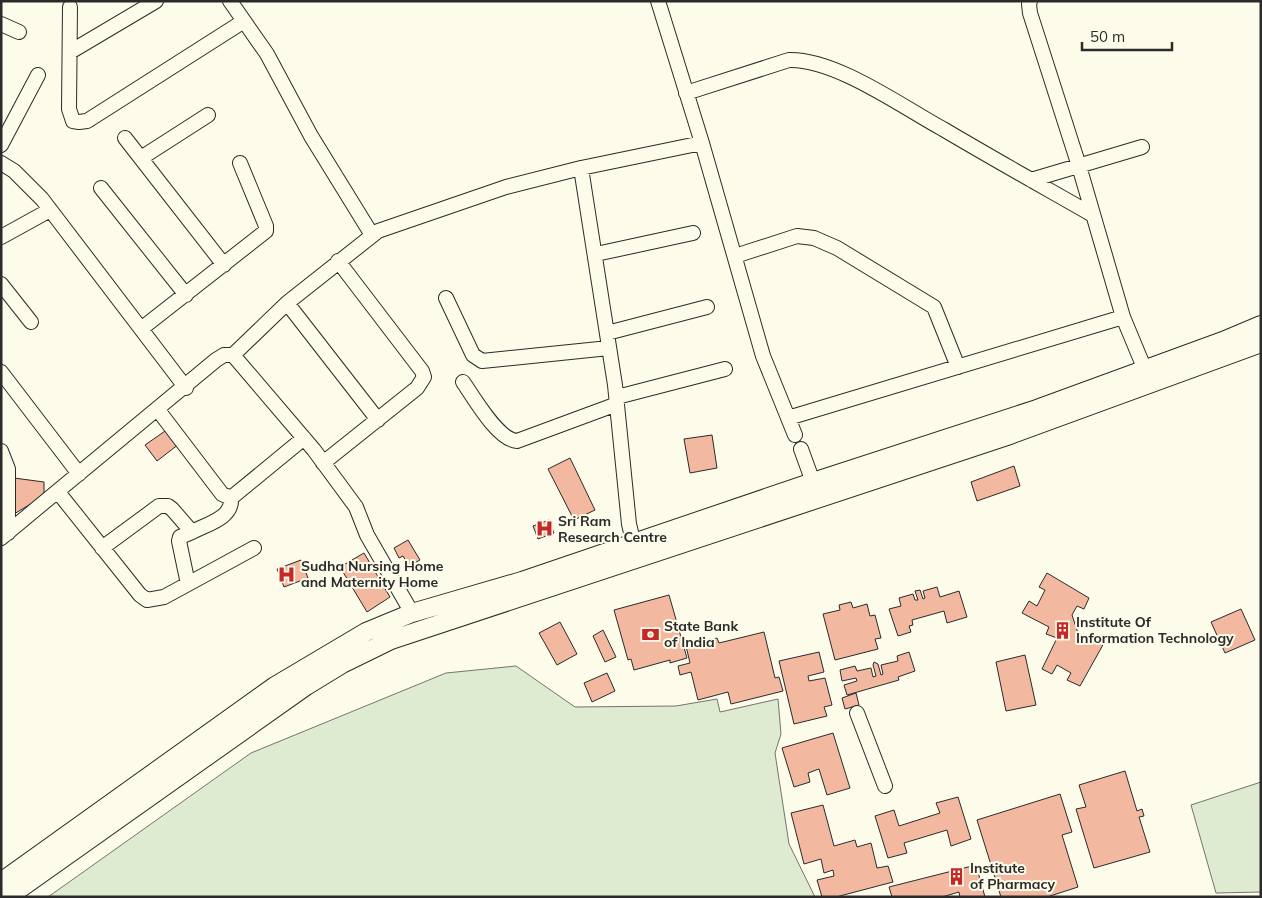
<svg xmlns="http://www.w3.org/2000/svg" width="1262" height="898" viewBox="0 0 1262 898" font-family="Mulish,sans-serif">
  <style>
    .green { fill: #deebd1; stroke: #74746e }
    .building { fill: #f2b8a0; stroke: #2b2b2b }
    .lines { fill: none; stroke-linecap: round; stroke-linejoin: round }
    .minor-casing { stroke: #2b2b2b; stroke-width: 16 }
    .major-casing { stroke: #2b2b2b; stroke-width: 20 }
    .minor { stroke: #fdfbea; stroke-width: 14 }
    .major { stroke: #fdfbea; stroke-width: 18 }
    .labels { text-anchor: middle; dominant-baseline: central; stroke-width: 4; stroke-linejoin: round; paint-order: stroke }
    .poi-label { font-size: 14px; font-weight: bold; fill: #2b2b2b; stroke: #fdfbea; text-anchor: start }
  </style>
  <rect width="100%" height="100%" fill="#fdfbea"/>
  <path class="green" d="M 516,666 L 575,707 L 676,706 L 717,699 L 720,712 L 778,699 L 781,734 L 775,753 L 789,844 L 815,897 L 48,897 L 251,753 L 446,673 Z
    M 1261,782 L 1261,892 L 1216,893 L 1191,805 Z"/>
  <path class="building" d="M 168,429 L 179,444 L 157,461 L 145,445 Z
    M 712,435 L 717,468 L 690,473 L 684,439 Z
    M 570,458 L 595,510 L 574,520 L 548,469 Z
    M 1014,466 L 1020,486 L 977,501 L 971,482 Z
    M 14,478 L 44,482 L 44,496 L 14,514 Z
    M 549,520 L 554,533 L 538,539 L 533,526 Z
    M 408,540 L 420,560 L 409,566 L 403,556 L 399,558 L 394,548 Z
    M 364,553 L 390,597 L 367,612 L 340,567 Z
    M 301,560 L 308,578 L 284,587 L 277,569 Z
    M 1047,573 L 1089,598 L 1084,609 L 1077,606 L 1072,615 L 1079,636 L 1088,643 L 1090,637 L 1104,643 L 1080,686 L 1067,680 L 1071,673 L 1057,665 L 1052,674 L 1042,669 L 1057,638 L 1046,634 L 1049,627 L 1022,613 L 1029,601 L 1037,606 L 1045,590 L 1039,587 Z
    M 937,587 L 940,597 L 959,591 L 967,617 L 947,623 L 944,611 L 912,620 L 913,625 L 909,626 L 911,632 L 898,636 L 889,609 L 901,606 L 899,598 L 913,594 L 915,600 L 918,600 L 915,591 L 920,590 L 923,599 L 925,598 L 923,591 Z
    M 669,595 L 687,658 L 670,663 L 670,660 L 634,670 L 631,659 L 628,660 L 614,610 Z
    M 851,602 L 853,608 L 867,604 L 870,616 L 875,615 L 881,638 L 875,639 L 878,649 L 835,660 L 823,614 L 840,610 L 839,605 Z
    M 1241,609 L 1255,640 L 1225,653 L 1211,622 Z
    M 560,622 L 577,654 L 557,665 L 539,633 Z
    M 603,630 L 616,657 L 605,662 L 593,636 Z
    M 764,632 L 775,678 L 779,677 L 783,691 L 731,704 L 728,692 L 698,700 L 691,672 L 680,675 L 678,666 L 690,663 L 686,646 L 717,638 L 719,643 Z
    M 819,652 L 824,672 L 808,676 L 809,681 L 825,678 L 832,705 L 824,707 L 827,716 L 794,724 L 779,661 Z
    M 909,652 L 915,671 L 898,677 L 899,680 L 847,695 L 844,685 L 857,681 L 856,678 L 842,681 L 840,670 L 855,666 L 857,671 L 871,668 L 873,677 L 876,676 L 873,665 L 874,662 L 878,664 L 881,675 L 883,674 L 881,665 L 898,661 L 897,656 Z
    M 1025,655 L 1036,705 L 1006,711 L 996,662 Z
    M 607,673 L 615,691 L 592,702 L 584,683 Z
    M 856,693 L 859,705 L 845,709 L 842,698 Z
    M 833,733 L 850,788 L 827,795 L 819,769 L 808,773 L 810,782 L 794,787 L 782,748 Z
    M 1125,771 L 1137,811 L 1142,809 L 1144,816 L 1139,817 L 1150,852 L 1094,868 L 1076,809 L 1086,807 L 1079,785 Z
    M 1060,794 L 1072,832 L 1062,835 L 1078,887 L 1047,897 L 1001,897 L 977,820 Z
    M 958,797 L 971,839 L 951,846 L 947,830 L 904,843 L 907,853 L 888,858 L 875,816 L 894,810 L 899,826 L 940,813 L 936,803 Z
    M 823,805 L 834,846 L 855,840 L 857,847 L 871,843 L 877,868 L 888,866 L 893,882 L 836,897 L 822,897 L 817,880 L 834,876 L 833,870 L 824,873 L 821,859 L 804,864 L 791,813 Z
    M 976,865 L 985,897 L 960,897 L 959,892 L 942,897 L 892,897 L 889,887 Z"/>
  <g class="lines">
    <defs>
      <path id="minor" d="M 230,1 L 267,54 L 311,136 L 372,235
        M 658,1 L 702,143 L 763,356 L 795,435
        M 1030,1 L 1029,4 L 1030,13 L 1079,166 L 1123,317 L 1145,370
        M 70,7 L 69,109 L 73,121 L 79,122 L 87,121 L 244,21
        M 1,24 L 19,32
        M 70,52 L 156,1
        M 686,93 L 789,60 C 836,59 901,106 943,129 C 992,158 1042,186 1091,214
        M 125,138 L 224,265
        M 1,145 L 38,75
        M 141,158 L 208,115
        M 1,163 L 14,171 L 42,199 L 186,388
        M 581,168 L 615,385 L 629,524 L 636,553
        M 1031,180 L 1142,147
        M 101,188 L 186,295
        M 1,237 L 50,210
        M 596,254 L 693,233
        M 735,256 L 797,236 L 814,238 L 837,248 L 934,307 L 958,367
        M 1,284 L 31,322
        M 446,298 L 473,355 L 482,361 L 609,348
        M 287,303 L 378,420
        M 141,329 L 266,231 L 266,226 L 240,163
        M 607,333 L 707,307
        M 233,355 L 287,303 L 378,231 L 506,187 L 581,168 L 702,143
        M 1,372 L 79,474
        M 463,382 C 474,398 498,440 517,441 L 617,404
        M 617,397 L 725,369
        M 158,410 L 222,494 L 231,498 L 304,438
        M 788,418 L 1123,317
        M 801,449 L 813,482
        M 1,451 L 8,469 L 8,533
        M 323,463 L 417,388 L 424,377 L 422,371 L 338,261
        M 58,492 L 140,595 L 147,600 L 164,597 L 254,548
        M 1,538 L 216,360 L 224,355 L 233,355 L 314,450 L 356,507 L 367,535 L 412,613
        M 102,548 L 159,506 L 168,506 L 172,509 L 192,532 C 207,524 233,518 231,498
        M 188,584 L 179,541 L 180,537 L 192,532
        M 857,713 L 885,786"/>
      <path id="major" d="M 1,882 L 275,686 L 366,632 L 412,613 L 522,581 L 813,482 L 1037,409 L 1223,341 L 1261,325
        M 8,897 L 306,686 L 342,664 L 391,640 L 1007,436 L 1261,343"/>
    </defs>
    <use href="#minor" class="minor-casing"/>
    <use href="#major" class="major-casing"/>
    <use href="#minor" class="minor"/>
    <use href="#major" class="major"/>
  </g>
  <defs>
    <symbol id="hospital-bare" viewBox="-9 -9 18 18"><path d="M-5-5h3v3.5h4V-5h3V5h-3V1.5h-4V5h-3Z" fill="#c62828" stroke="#fdfbea" stroke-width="2.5" paint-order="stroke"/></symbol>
    <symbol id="building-bare" viewBox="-9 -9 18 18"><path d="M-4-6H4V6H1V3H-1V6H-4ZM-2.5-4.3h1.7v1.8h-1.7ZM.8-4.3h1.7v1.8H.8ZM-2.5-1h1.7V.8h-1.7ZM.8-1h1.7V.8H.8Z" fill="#c62828" stroke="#fdfbea" stroke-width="2.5" paint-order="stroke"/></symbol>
    <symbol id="bank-bare" viewBox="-9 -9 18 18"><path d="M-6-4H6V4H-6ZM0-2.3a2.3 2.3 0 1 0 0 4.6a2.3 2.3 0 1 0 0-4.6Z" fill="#c62828" stroke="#fdfbea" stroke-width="2.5" paint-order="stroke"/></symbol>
  </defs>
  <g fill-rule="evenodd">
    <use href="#hospital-bare" x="532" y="516" width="25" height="25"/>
    <use href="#hospital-bare" x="274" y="562" width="25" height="25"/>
    <use href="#building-bare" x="1050" y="618" width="25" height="25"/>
    <use href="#bank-bare" x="638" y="622" width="25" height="25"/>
    <use href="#building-bare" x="944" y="864" width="25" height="25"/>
  </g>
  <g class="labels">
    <g class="poi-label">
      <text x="558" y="521">Sri Ram<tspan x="558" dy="16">Research Centre</tspan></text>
      <text x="301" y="566">Sudha Nursing Home<tspan x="301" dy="16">and Maternity Home</tspan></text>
      <text x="1076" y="622">Institute Of<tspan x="1076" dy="16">Information Technology</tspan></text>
      <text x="664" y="626">State Bank<tspan x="664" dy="16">of India</tspan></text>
      <text x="970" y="868">Institute<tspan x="970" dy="16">of Pharmacy</tspan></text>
    </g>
  </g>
  <rect width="1262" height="898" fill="none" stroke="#2b2b2b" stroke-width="5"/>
  <path d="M1082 42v8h90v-8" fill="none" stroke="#2b2b2b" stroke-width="2.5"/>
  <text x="1090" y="42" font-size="15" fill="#2b2b2b" stroke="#fdfbea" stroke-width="4" paint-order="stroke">50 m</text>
</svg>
